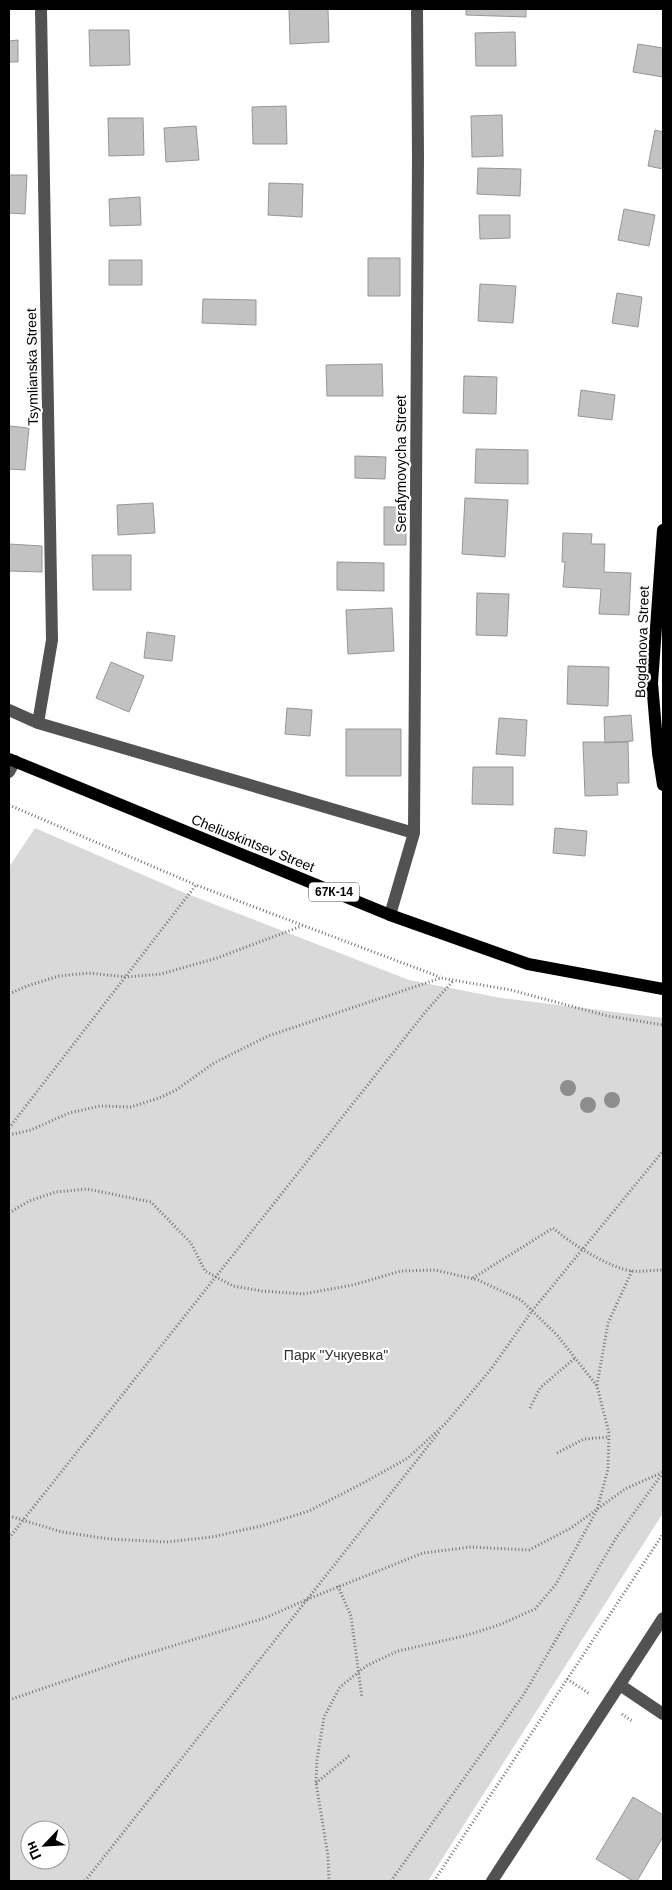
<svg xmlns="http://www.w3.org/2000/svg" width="672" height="1890" viewBox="0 0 672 1890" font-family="Helvetica,sans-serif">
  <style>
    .green { fill: #d9d9d9; fill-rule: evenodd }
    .building { fill: #c2c2c2; stroke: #969696 }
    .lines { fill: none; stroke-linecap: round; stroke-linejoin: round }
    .path { stroke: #747474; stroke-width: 3; stroke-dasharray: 1 2.5; stroke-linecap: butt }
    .minor { stroke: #525252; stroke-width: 12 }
    .major { stroke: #000; stroke-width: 12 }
    .tree { fill: #8d8d8d }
    .labels { text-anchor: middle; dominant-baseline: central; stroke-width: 4.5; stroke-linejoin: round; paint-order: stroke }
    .shield { fill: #fff; stroke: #4c4c4c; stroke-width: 1 }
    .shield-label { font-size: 12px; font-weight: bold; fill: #000 }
    .street-label { font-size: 14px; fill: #000; stroke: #fff }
    .park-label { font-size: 14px; fill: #303030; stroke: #fff }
  </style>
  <rect width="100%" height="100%" fill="#fff"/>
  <path class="green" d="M 35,828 L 180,891 L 409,980 L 501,998 L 663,1018 L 663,1513 L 428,1881 L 9,1881 L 9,867 ZM 30,1830 L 60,1830 L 60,1860 L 30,1860 Z"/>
  <path class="building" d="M 289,9 L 328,9 L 329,42 L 290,44 Z
    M 466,9 L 526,9 L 526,17 L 466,15 Z
    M 89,30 L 129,30 L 130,65 L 90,66 Z
    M 515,32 L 516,66 L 476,66 L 475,33 Z
    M 18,40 L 18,62 L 9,62 L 9,41 Z
    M 638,44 L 663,48 L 663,77 L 633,72 Z
    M 286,106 L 287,144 L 253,144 L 252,107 Z
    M 502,115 L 503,156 L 472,157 L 471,116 Z
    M 108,118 L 143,118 L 144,155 L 109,156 Z
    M 196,126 L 199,160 L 166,162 L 164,128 Z
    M 655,130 L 663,132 L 663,169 L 648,166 Z
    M 478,168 L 521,169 L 520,196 L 477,194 Z
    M 9,175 L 27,175 L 25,214 L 9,213 Z
    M 269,183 L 303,184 L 302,217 L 268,215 Z
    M 140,197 L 141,225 L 110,226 L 109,199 Z
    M 624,209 L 655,215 L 649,246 L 618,240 Z
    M 479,215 L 510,215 L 510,238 L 480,239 Z
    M 368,258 L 400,258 L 400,296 L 368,296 Z
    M 109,260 L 142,260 L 142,285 L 109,285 Z
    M 480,284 L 516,286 L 513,323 L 478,321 Z
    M 617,293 L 642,297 L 638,327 L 612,323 Z
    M 203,299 L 256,300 L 256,325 L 202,323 Z
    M 382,364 L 383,396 L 327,396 L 326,365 Z
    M 464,376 L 497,377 L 496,414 L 463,413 Z
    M 581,390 L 615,395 L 612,420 L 578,416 Z
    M 9,426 L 29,428 L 25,470 L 9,469 Z
    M 476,449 L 528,450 L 528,484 L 475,483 Z
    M 355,456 L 386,457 L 385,479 L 355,478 Z
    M 465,498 L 508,500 L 505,557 L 462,554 Z
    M 153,503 L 155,533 L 118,535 L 117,505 Z
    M 384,507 L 406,507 L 406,545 L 384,545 Z
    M 563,533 L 592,534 L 591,544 L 605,544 L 604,572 L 631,573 L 629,615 L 599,614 L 601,589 L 563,587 L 565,562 L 562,562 Z
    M 9,544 L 42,546 L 42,572 L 9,571 Z
    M 92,555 L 131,555 L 131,590 L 93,590 Z
    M 337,562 L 384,563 L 384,591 L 337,590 Z
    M 477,593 L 509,594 L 507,636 L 476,635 Z
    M 392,608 L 394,651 L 348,654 L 346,610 Z
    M 147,632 L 175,636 L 172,661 L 144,658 Z
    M 111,662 L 144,676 L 129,712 L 96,698 Z
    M 568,666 L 609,667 L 608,706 L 567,704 Z
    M 287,708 L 312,710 L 310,736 L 285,734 Z
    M 631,715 L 633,741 L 605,743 L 604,717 Z
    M 499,718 L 527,720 L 525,756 L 496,754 Z
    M 346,729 L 401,729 L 401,776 L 346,776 Z
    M 583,742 L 628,742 L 629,783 L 617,783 L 618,795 L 585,796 Z
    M 473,767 L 513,767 L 513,805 L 472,804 Z
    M 555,828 L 587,831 L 585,856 L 553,853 Z
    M 633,1797 L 663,1815 L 663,1837 L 637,1881 L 633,1881 L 596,1859 Z"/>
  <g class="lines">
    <path class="path" d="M 9,805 L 196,885
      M 9,994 L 27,986 L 59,976 L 89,973 L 126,977 L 161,974 L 217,958 L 302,926
      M 9,1128 L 196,885 L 440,977
      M 9,1135 L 31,1130 L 69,1113 L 100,1106 L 131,1107 L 159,1098 L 176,1090 L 214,1063 L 268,1036 L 441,978 L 511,990 L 608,1016 L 663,1025
      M 9,1213 L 29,1201 L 56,1192 L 87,1189 L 151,1202 L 191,1243 L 205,1271 L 233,1286 L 262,1291 L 303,1294 L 353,1285 L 401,1271 L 435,1270 L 478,1280 L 521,1300 L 557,1335 L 597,1386 L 609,1433 L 608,1469 L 597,1510 L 556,1584 L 535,1609 L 499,1625 L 464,1636 L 398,1651 L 366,1666 L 340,1687 L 324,1717 L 317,1760 L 316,1783 L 328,1856 L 329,1881
      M 473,1278 L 553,1228 C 570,1243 609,1268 632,1271 C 642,1272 653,1270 663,1270
      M 597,1385 L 608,1323 L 632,1271
      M 530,1408 L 540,1388 L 575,1358
      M 557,1453 L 584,1439 L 609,1437
      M 9,1516 L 62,1532 L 110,1539 L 167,1542 L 212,1537 L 261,1526 L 309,1511 L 363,1483 L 408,1458 L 446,1423 L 491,1369 L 532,1311 L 663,1151
      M 9,1538 L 427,1010 L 454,980
      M 338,1586 L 351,1616 L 362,1698
      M 567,1679 L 590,1694
      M 9,1700 L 126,1660 L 265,1618 L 308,1599 L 423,1553 L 471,1547 L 529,1550 L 571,1528 L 625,1489 L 663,1472
      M 622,1714 L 632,1721
      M 316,1783 L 350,1755
      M 85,1881 L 440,1431
      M 391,1881 L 524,1694 L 616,1538 L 662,1474
      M 434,1881 L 663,1534"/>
    <path class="minor" d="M 9,710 L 38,723 L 414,833
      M 38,723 L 52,640 L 41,9
      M 9,772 L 15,761
      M 390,915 L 414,833 L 418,156 L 417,9
      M 620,1685 L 663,1714
      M 492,1881 L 663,1618"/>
    <path class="major" d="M 663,530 L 652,683 L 658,753 L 663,785
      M 9,759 L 390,915 L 528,964 L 663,989"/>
  </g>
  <g class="tree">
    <circle cx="568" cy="1088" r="8"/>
    <circle cx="612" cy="1100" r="8"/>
    <circle cx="588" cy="1105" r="8"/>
  </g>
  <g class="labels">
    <rect class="shield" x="309" y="882.5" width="50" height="19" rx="4"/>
    <g class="shield-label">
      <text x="334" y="892">67К-14</text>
    </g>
    <g class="street-label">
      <text transform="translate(32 367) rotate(-91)">Tsymlianska Street</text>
      <text transform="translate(401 464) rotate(-90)">Serafymovycha Street</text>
      <text transform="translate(642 642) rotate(-88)">Bogdanova Street</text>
      <text transform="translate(253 843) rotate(22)">Cheliuskintsev Street</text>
    </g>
    <g class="park-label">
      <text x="336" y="1355">Парк "Учкуевка"</text>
    </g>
  </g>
  <rect width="672" height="1890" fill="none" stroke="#000000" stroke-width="20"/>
  <g transform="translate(45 1845) rotate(245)"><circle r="24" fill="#ffffff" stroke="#999999"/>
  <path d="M0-4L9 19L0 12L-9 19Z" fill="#000000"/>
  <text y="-8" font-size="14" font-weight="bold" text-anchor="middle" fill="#000000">Пн</text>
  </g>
</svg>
